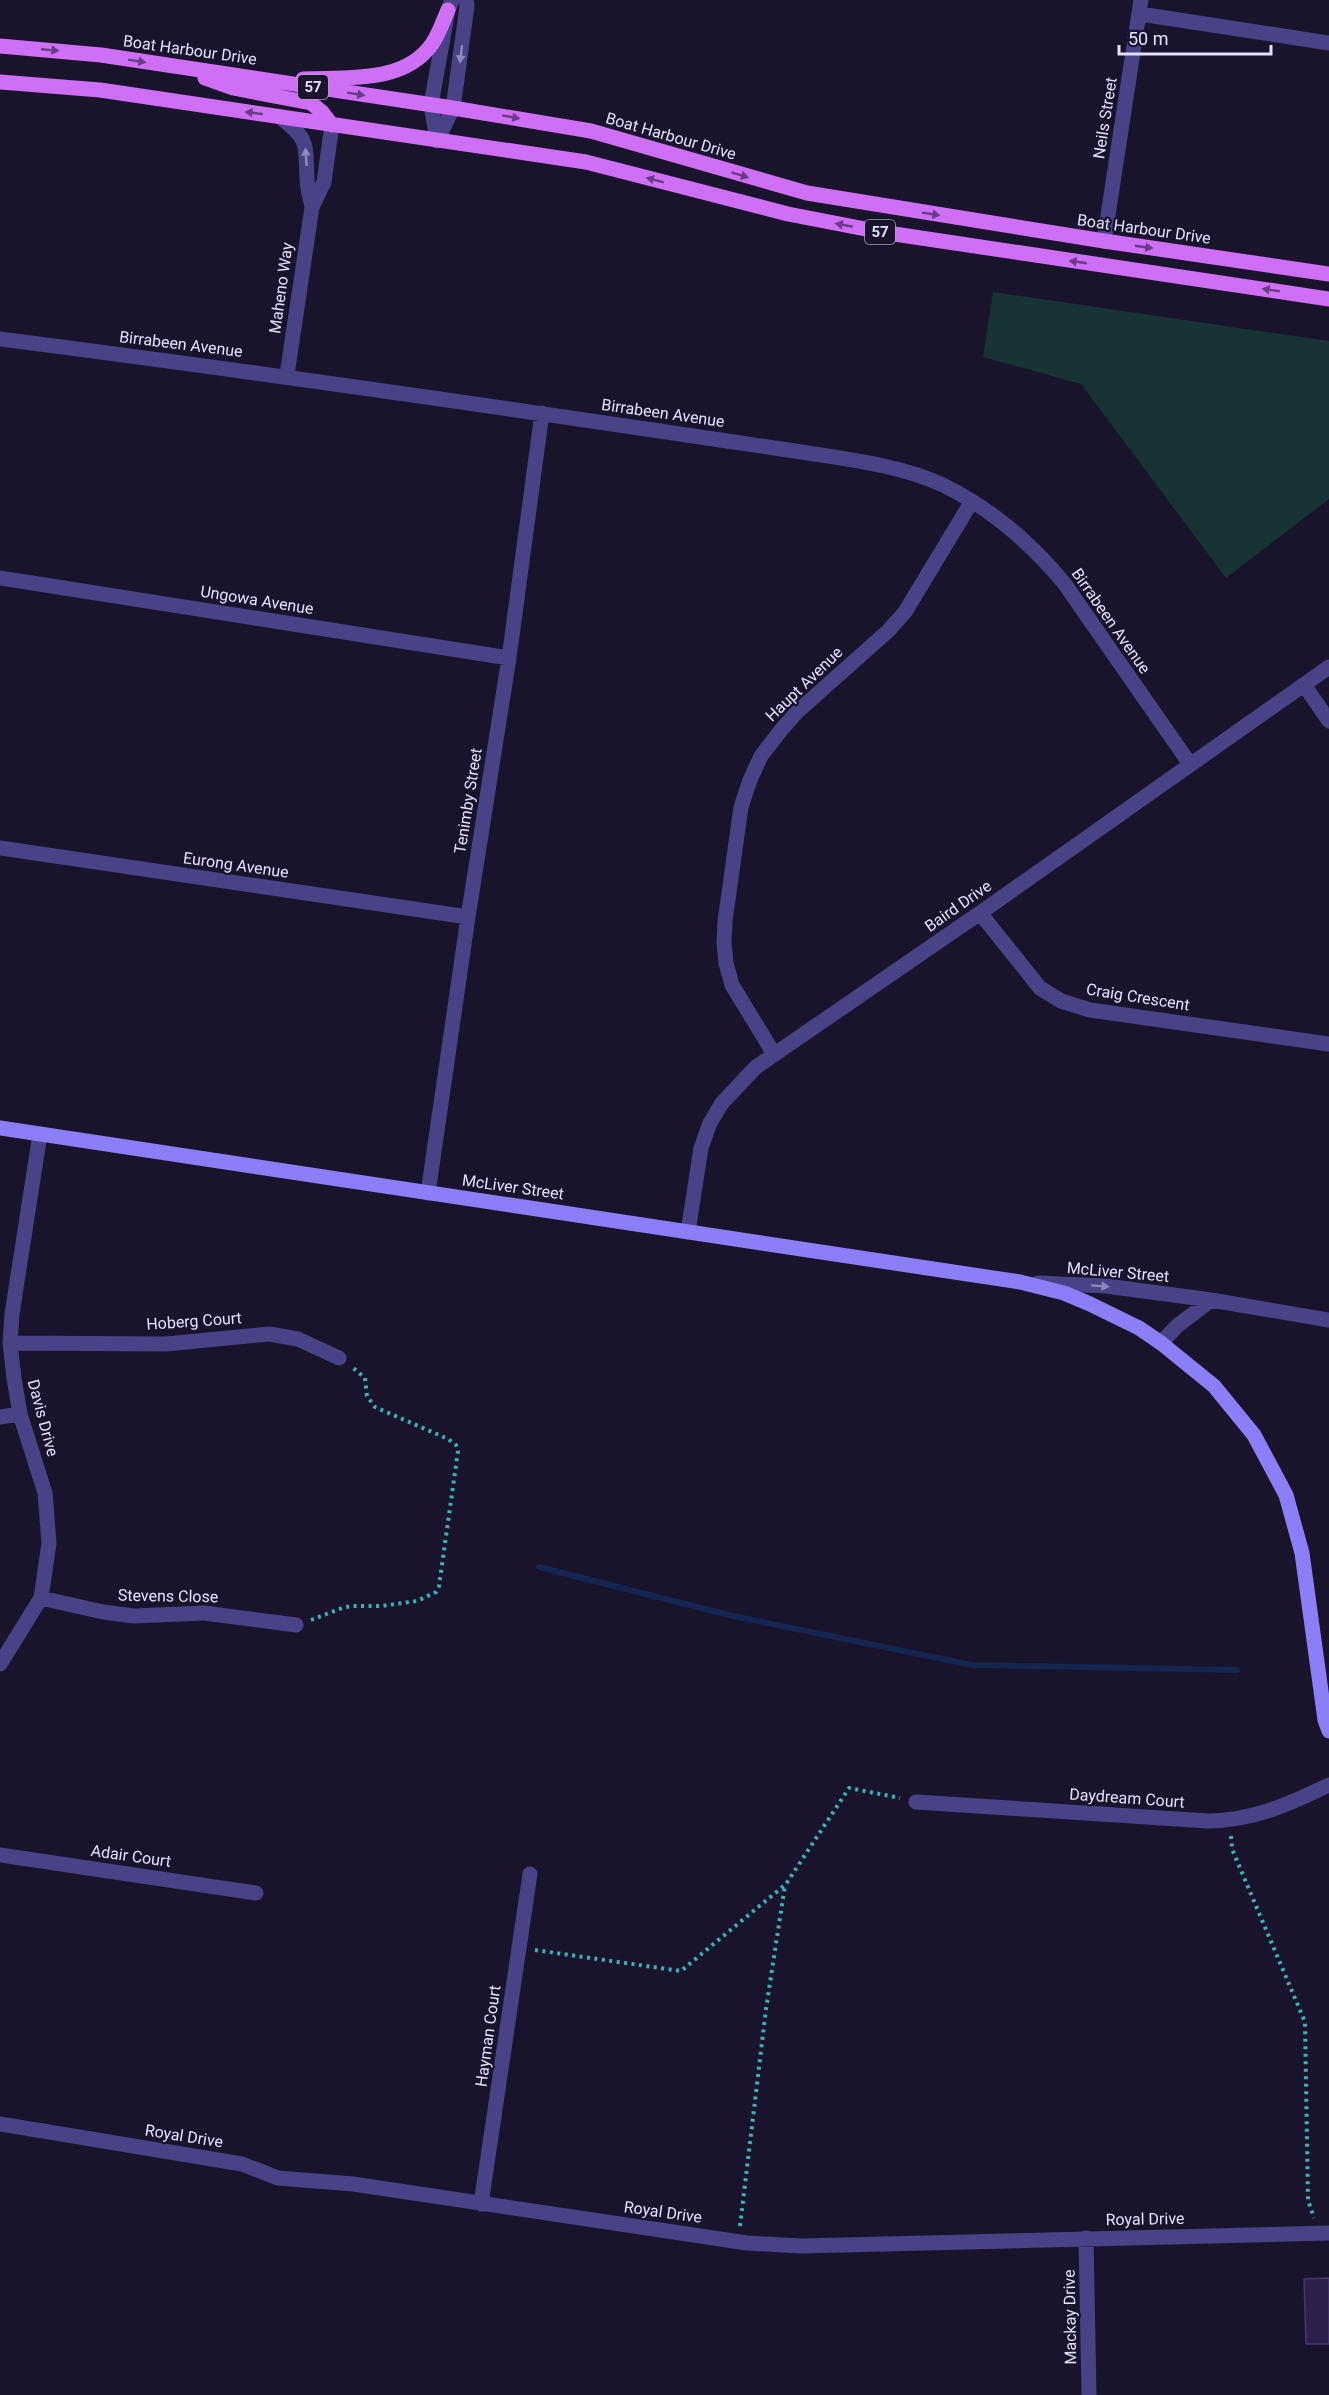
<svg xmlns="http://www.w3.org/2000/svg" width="1329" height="2395" viewBox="0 0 1329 2395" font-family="Roboto,sans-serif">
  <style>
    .green { fill: #173335 }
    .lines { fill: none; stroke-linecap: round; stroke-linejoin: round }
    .stream { stroke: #14254f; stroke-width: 6 }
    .building { fill: #2d214b; stroke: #473575; stroke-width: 1.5 }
    .path { stroke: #3bb3b6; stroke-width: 4; stroke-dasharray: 3 4.5; stroke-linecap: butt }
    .street { stroke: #4a4286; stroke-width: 15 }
    .secondary { stroke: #8b7ef6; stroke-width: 15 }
    .primary { stroke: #ce6ff5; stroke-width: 15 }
    .oneway { fill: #6a3c86 }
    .oneway2 { fill: #9089bc }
    .labels { text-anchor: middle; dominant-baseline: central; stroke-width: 4.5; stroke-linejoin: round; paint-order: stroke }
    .shield { fill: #19132b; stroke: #a8a2be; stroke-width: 1.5 }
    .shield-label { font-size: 15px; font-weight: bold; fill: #e5e0fd }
    .street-label { font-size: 16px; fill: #e5e0fd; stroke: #19132b }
  </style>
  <rect width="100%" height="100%" fill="#19132b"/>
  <path class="green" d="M 993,292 L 1329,341 L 1329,499 L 1226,578 L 1081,384 L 983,357 Z"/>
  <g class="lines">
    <path class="stream" d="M 539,1567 L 733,1616 L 972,1665 L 1237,1670"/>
  </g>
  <path class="building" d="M 1329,2278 L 1329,2344 L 1306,2344 L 1304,2279 Z"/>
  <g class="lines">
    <path class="path" d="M 311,1620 L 342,1608 L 351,1606 L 381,1606 L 417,1601 L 436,1592 L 439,1586 L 458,1451 L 456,1445 L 448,1439 L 375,1407 L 367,1396 L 365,1378 L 352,1367
      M 1231,1836 L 1232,1849 L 1305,2022 L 1308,2200 L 1314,2218
      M 535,1950 L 681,1971 L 786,1884 L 849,1788 L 900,1798
      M 740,2226 L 766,2009 L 785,1885"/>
    <path class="street" d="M 1140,14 L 1329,43
      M 280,117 C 310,140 305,144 307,178 C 307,188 310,197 312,207 L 287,375
      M 437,141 L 453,108 L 467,6 L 466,0
      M 437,141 L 431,105 L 448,10 L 452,0
      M 312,207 L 324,182 L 332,125
      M 1104,241 L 1141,0
      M 0,339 C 218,367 436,398 653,430 C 705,438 756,445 808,453 C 853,460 902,466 943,485 C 992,509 1030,542 1064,583 L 1190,764
      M 0,578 L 509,658
      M 1304,685 L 1329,721
      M 0,848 L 468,917
      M 980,913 L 1040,988 L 1061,1001 L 1090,1010 L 1329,1044
      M 774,1054 L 732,985 L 726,963 L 724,943 L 725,921 L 741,807 L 750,780 L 761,756 L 781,730 L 797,712 L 888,631 L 905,612 L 972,501
      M 428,1193 L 468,917 L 509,658 L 542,413
      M 688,1232 L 701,1148 L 710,1123 L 722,1103 L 756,1067 L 980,913 L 1329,667
      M 1038,1283 L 1106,1286 L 1211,1300
      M 10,1343 L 166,1344 L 269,1334 L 298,1339 L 339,1358
      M 1161,1343 L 1177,1326 L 1211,1300 L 1329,1320
      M 0,1417 L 20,1414
      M 41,1598 L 103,1612 L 134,1616 L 204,1613 L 296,1625
      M 0,1664 L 41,1598 L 49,1543 L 45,1493 L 20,1414 L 14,1378 L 10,1343 L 12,1314 L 40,1134
      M 916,1802 L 1208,1821 C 1255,1820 1287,1805 1329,1785
      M 0,1855 L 256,1893
      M 0,2124 L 242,2164 L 278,2178 L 353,2184 L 747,2243 L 801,2246 L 1329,2233
      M 481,2204 L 530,1874
      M 1086,2238 L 1089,2395"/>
    <path class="secondary" d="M 0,1128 L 1020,1282 L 1064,1293 L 1090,1304 L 1139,1328 L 1161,1343 L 1214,1386 L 1254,1435 L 1286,1495 L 1302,1553 L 1325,1720 L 1329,1731"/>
    <path class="primary" d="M 0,46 L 101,55 L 453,108 L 591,131 L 807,193 L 1104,241 L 1329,274
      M 205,78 L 233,88 L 311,103 L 322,112 L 332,125
      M 303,79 C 346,77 404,84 432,44 C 439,34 443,21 448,10
      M 0,82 L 100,90 L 586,162 L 788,214 L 881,232 L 1329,299"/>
  </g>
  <defs><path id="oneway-solid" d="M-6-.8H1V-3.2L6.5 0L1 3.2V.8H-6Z" transform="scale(1.5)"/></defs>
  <g class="oneway">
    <use href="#oneway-solid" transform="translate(50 50) rotate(5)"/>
    <use href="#oneway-solid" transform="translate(137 61) rotate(9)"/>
    <use href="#oneway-solid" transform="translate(356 94) rotate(9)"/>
    <use href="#oneway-solid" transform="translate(254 113) rotate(-172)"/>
    <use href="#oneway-solid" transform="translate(511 117) rotate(10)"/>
    <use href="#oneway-solid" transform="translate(740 175) rotate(17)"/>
    <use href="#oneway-solid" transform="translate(655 180) rotate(-165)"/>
    <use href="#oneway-solid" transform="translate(931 214) rotate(9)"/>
    <use href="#oneway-solid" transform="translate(844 225) rotate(-169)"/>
    <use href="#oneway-solid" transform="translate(1144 247) rotate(8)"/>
    <use href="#oneway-solid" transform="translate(1078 262) rotate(-172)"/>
    <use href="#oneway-solid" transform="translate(1271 290) rotate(-172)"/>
  </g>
  <g class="oneway2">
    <use href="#oneway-solid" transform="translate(461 54) rotate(97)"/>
    <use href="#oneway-solid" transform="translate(306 157) rotate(-94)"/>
    <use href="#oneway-solid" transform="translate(1100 1286) rotate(4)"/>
  </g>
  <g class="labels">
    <g class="shield">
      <rect x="298" y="75" width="30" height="24" rx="4.5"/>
      <rect x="865" y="220" width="30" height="24" rx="4.5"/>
    </g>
    <g class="shield-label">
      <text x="313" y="87">57</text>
      <text x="880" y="232">57</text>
    </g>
    <g class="street-label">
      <text transform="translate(190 50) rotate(8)">Boat Harbour Drive</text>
      <text transform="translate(1105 118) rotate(-81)">Neils Street</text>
      <text transform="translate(671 136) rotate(16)">Boat Harbour Drive</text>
      <text transform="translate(1144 229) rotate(8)">Boat Harbour Drive</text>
      <text transform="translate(281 288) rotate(-82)">Maheno Way</text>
      <text transform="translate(181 344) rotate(7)">Birrabeen Avenue</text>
      <text transform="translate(663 413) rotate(8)">Birrabeen Avenue</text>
      <text transform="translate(257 600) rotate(9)">Ungowa Avenue</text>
      <text transform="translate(1111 621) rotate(55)">Birrabeen Avenue</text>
      <text transform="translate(804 684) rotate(-44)">Haupt Avenue</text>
      <text transform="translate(468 801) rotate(-81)">Tenimby Street</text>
      <text transform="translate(236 865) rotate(8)">Eurong Avenue</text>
      <text transform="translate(958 906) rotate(-35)">Baird Drive</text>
      <text transform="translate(1138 997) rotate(9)">Craig Crescent</text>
      <text transform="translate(513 1187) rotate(8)">McLiver Street</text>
      <text transform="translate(1118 1272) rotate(5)">McLiver Street</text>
      <text transform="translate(194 1321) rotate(-4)">Hoberg Court</text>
      <text transform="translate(43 1418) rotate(75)">Davis Drive</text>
      <text transform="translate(168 1596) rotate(1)">Stevens Close</text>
      <text transform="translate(1127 1798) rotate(4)">Daydream Court</text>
      <text transform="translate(131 1856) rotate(8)">Adair Court</text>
      <text transform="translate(488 2036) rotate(-82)">Hayman Court</text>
      <text transform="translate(184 2136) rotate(9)">Royal Drive</text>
      <text transform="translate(663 2212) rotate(8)">Royal Drive</text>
      <text transform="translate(1145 2219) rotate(-1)">Royal Drive</text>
      <text transform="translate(1070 2317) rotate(-91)">Mackay Drive</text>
    </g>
  </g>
  <path d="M1119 45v9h152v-9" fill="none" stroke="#e5e0fd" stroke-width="3"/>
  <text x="1128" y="45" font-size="18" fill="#e5e0fd" stroke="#19132b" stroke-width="4.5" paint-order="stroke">50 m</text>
</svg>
